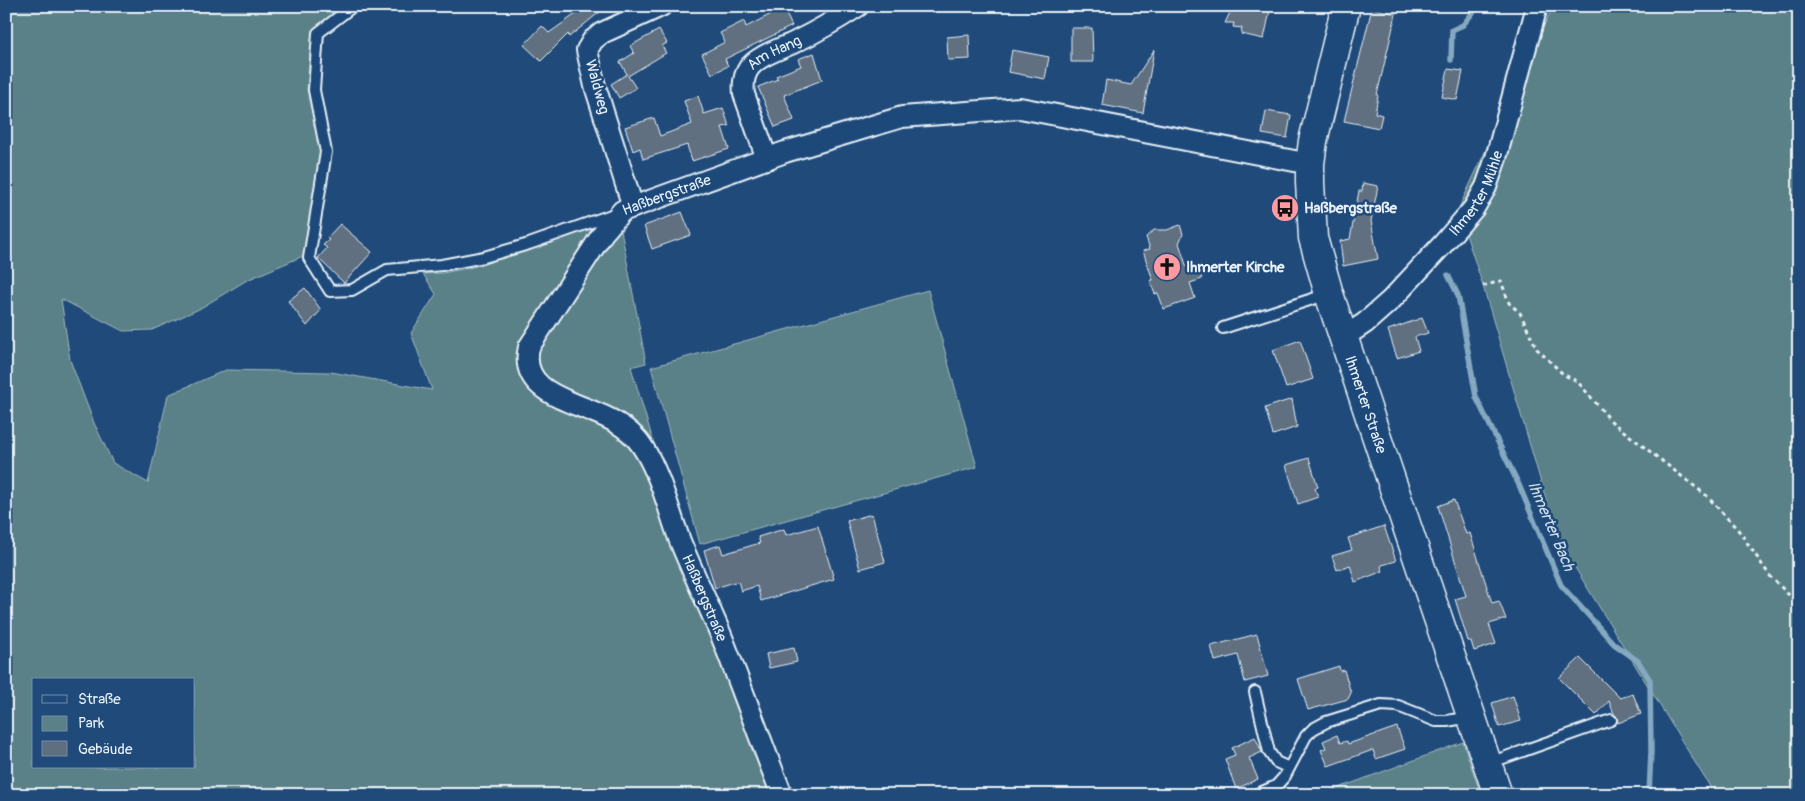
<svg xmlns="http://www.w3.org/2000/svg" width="1805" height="801" viewBox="0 0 1805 801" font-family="Pangolin,sans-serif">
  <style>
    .green { fill: #5a8187; stroke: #a1b9c0; fill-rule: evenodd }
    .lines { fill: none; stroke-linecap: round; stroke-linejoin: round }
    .stream { stroke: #84a9c1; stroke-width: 5.5 }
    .building { fill: #606f80; stroke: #e8f1f8 }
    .lane-casing { stroke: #e8f1f8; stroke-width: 14 }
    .street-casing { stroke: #e8f1f8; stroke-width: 24 }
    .secondary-casing { stroke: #e8f1f8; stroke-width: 31 }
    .path { stroke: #e8f1f8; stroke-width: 3; stroke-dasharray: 4 4; stroke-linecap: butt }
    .lane { stroke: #1f4a7a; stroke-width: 10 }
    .street { stroke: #1f4a7a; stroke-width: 20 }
    .secondary { stroke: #1f4a7a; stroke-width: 28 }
    .labels { text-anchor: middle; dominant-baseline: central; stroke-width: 5; stroke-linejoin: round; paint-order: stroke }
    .street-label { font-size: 15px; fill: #e8f1f8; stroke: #1f4a7a }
    .poi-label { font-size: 15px; font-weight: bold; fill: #e8f1f8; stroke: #1f4a7a; text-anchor: start }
    .water-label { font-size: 16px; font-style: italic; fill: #cfdfea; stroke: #1f4a7a }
  </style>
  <rect width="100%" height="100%" fill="#1f4a7a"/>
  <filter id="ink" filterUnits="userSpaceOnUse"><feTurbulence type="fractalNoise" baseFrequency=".02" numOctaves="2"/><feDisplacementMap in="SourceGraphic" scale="10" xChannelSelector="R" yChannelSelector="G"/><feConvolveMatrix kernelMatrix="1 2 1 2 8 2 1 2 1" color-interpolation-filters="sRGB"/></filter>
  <g filter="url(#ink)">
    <path class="green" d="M 6,6 L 342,6 L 312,31 L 307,90 L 322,152 L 303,256 L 247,280 L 199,309 L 152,330 L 123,331 L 61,299 L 70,360 L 94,423 L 113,463 L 148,483 L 168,395 L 226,370 L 331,372 L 432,390 L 411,333 L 436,294 L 423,274 L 443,273 L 473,267 L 619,219 L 646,363 L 631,367 L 666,484 L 775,795 L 6,795 ZM 34,680 L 194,680 L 194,767 L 34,767 Z
      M 1553,6 L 1799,6 L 1799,795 L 1713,795 L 1709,785 L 1558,540 L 1483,286 L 1458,210 Z
      M 928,290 L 977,467 L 700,544 L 651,367 Z
      M 1463,742 L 1481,795 L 1320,795 Z"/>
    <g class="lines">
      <path class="stream" d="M 1451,60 L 1452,30 L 1463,25 L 1478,6
        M 1448,275 L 1458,295 L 1476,397 L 1519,485 L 1561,585 L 1614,644 L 1638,661 L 1650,680 L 1651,751 L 1649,795"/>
    </g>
    <path class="building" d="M 587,6 L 607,6 L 569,37 L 568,34 L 541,61 L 524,45 L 542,26 L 549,33 Z
      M 1233,6 L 1271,6 L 1264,39 L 1241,34 L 1242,28 L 1233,27 L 1234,23 L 1225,23 Z
      M 783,8 L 792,26 L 725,59 L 728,66 L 712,74 L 702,54 L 725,42 L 720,33 L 744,21 L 746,27 Z
      M 1372,8 L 1396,14 L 1377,95 L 1378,96 L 1375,113 L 1382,115 L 1379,128 L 1344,121 Z
      M 1071,28 L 1092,28 L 1093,62 L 1071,62 Z
      M 659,30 L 667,43 L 662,46 L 666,53 L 628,76 L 636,88 L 619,98 L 611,84 L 627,74 L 620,62 L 634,53 L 630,46 Z
      M 969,35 L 970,59 L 948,60 L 947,37 Z
      M 1012,50 L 1049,57 L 1045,79 L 1008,72 Z
      M 1154,50 L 1143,113 L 1102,105 L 1106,80 L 1131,85 Z
      M 814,53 L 822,80 L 784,95 L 794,120 L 775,127 L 758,87 L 778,79 L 776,76 L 801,66 L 798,59 Z
      M 1448,69 L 1463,71 L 1457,100 L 1442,97 Z
      M 698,96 L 704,114 L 723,108 L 729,126 L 722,127 L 729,149 L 692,161 L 687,145 L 643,159 L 640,148 L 633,151 L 625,127 L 654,118 L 660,136 L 692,124 L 684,101 Z
      M 1266,111 L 1291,115 L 1287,138 L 1262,134 Z
      M 1363,183 L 1378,186 L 1371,221 L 1378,259 L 1343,266 L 1340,241 L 1350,239 L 1359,191 L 1362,191 Z
      M 682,212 L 691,235 L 652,249 L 644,226 Z
      M 340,224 L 372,252 L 344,283 L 318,258 L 327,248 L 323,245 L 329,240 L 327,238 Z
      M 1180,225 L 1183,234 L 1179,243 L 1187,268 L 1197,265 L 1202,279 L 1190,283 L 1195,298 L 1164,309 L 1158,293 L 1155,294 L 1150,281 L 1153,280 L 1143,251 L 1150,249 L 1146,237 L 1154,230 L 1167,230 Z
      M 305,288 L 321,310 L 307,326 L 288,301 Z
      M 1422,318 L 1428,333 L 1415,337 L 1419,351 L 1397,358 L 1388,330 Z
      M 1300,340 L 1313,379 L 1286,388 L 1273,350 Z
      M 1292,399 L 1297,427 L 1273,435 L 1265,408 Z
      M 1309,458 L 1318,487 L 1315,488 L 1318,497 L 1298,504 L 1286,465 Z
      M 1454,500 L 1466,534 L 1470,533 L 1492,603 L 1499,601 L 1506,619 L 1489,624 L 1496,644 L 1474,651 L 1471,641 L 1468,641 L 1455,599 L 1466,596 L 1438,506 Z
      M 872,514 L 885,562 L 860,569 L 847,521 Z
      M 818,526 L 834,579 L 761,601 L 757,586 L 741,591 L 738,581 L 715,588 L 704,550 L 720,545 L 723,554 L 760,543 L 758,537 L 784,529 L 786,535 Z
      M 1384,526 L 1396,561 L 1382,565 L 1381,567 L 1383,571 L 1355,582 L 1350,565 L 1337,570 L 1332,556 L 1352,550 L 1348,538 Z
      M 1257,634 L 1268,676 L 1245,682 L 1238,655 L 1215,661 L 1211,646 Z
      M 794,648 L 797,662 L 769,668 L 766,654 Z
      M 1580,658 L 1620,698 L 1633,694 L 1641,714 L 1618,723 L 1617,717 L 1614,714 L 1609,701 L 1596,715 L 1559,678 Z
      M 1339,666 L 1340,671 L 1344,670 L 1351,693 L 1348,699 L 1308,710 L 1298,679 Z
      M 1513,696 L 1521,721 L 1499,727 L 1492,703 Z
      M 1397,727 L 1405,749 L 1376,759 L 1373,750 L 1328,766 L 1321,750 L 1326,748 L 1323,741 L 1337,735 L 1340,743 L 1347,741 L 1348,744 Z
      M 1255,737 L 1262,752 L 1249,758 L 1258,779 L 1236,789 L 1225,759 L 1235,755 L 1232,748 Z"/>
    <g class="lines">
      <defs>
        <path id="lane" d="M 353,6 L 318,33 L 314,90 L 326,152 L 309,258 L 330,291 L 352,290 L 387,270 L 442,265 L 484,257 L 529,244 L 614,214
          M 1223,328 L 1328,294
          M 1255,692 L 1269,752 L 1276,762 L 1289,768
          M 1489,763 L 1611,720
          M 1255,795 L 1276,786 L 1285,776 L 1306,736 L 1313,729 L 1326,722 L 1381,705 L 1398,706 L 1436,721 L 1447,721 L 1470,717"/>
        <g id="street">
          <path id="s1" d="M 767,159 L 744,94 C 743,85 744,75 749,68 C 760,54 782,49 797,41 C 818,31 838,19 858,6"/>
          <path d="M 633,207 L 595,86 L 587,50 L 593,40 L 602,33 L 661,6"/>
          <path id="s2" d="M 1344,337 L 1365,323 L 1391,300 L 1443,244 L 1474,208 L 1486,187 L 1496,158 L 1537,6"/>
          <path id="s3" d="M 782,795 C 761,742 742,688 721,635 C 708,604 693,573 680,541 C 669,511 660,473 642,446 C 631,429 612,419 594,412 C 564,399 519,389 529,347 L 603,233 L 622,211 L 633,207 L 785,152 L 902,117 L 1020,108 L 1310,164"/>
        </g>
        <g id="secondary">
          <path id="s4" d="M 1346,6 L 1313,141 L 1310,164 L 1310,182 L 1313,238 L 1329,294 L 1381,450 L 1498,795"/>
        </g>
      </defs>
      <use href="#lane" class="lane-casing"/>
      <use href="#street" class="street-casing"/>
      <use href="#secondary" class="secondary-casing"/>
      <path class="path" d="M 1483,286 L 1501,281 L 1509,303 L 1520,313 L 1537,349 L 1564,375 L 1577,381 L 1612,422 L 1707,496 L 1739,531 L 1770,576 L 1799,605"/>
      <use href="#lane" class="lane"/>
      <use href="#street" class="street"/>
      <use href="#secondary" class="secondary"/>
    </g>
  </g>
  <defs>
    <symbol id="bus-disc" viewBox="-11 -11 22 22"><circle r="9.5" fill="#ff9aa2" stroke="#1f4a7a"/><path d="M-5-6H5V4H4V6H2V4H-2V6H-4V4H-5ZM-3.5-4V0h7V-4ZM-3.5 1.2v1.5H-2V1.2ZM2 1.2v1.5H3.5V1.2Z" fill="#111"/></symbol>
    <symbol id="church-disc" viewBox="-11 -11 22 22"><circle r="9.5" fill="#ff9aa2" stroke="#1f4a7a"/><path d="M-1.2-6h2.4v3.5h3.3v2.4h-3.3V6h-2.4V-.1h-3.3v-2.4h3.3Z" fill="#111"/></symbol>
  </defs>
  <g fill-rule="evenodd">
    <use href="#bus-disc" x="1269" y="192" width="32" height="32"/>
    <use href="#church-disc" x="1151" y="251" width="32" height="32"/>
  </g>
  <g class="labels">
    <g class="street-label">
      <text stroke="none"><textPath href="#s1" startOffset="126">Am Hang</textPath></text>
      <text transform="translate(597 87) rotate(75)">Waldweg</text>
      <text stroke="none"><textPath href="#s2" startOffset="198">Ihmerter Mühle</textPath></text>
      <text stroke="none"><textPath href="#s3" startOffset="751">Haßbergstraße</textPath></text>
      <text stroke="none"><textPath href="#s4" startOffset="411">Ihmerter Straße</textPath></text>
      <text transform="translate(704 598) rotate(67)">Haßbergstraße</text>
    </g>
    <g class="poi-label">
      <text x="1304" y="208">Haßbergstraße</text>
      <text x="1186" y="267">Ihmerter Kirche</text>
    </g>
    <g class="water-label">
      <text transform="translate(1551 526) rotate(67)">Ihmerter Bach</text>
    </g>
  </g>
  <rect width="1805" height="801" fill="none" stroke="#1f4a7a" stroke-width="25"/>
  <rect x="12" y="12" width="1780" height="776" fill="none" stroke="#e8f1f8" stroke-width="2" filter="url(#ink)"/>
  <rect x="32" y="678" width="162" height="90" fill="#1f4a7a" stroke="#6f8dac"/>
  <rect x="42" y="695" width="25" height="8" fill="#1f4a7a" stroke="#6f8dac"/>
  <text x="78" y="704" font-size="15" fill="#e8f1f8">Straße</text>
  <rect x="42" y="716" width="25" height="15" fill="#5a8187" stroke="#6f8dac"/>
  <text x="78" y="728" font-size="15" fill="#e8f1f8">Park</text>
  <rect x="42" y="741" width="25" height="15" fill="#606f80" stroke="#6f8dac"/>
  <text x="78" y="754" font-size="15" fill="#e8f1f8">Gebäude</text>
</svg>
